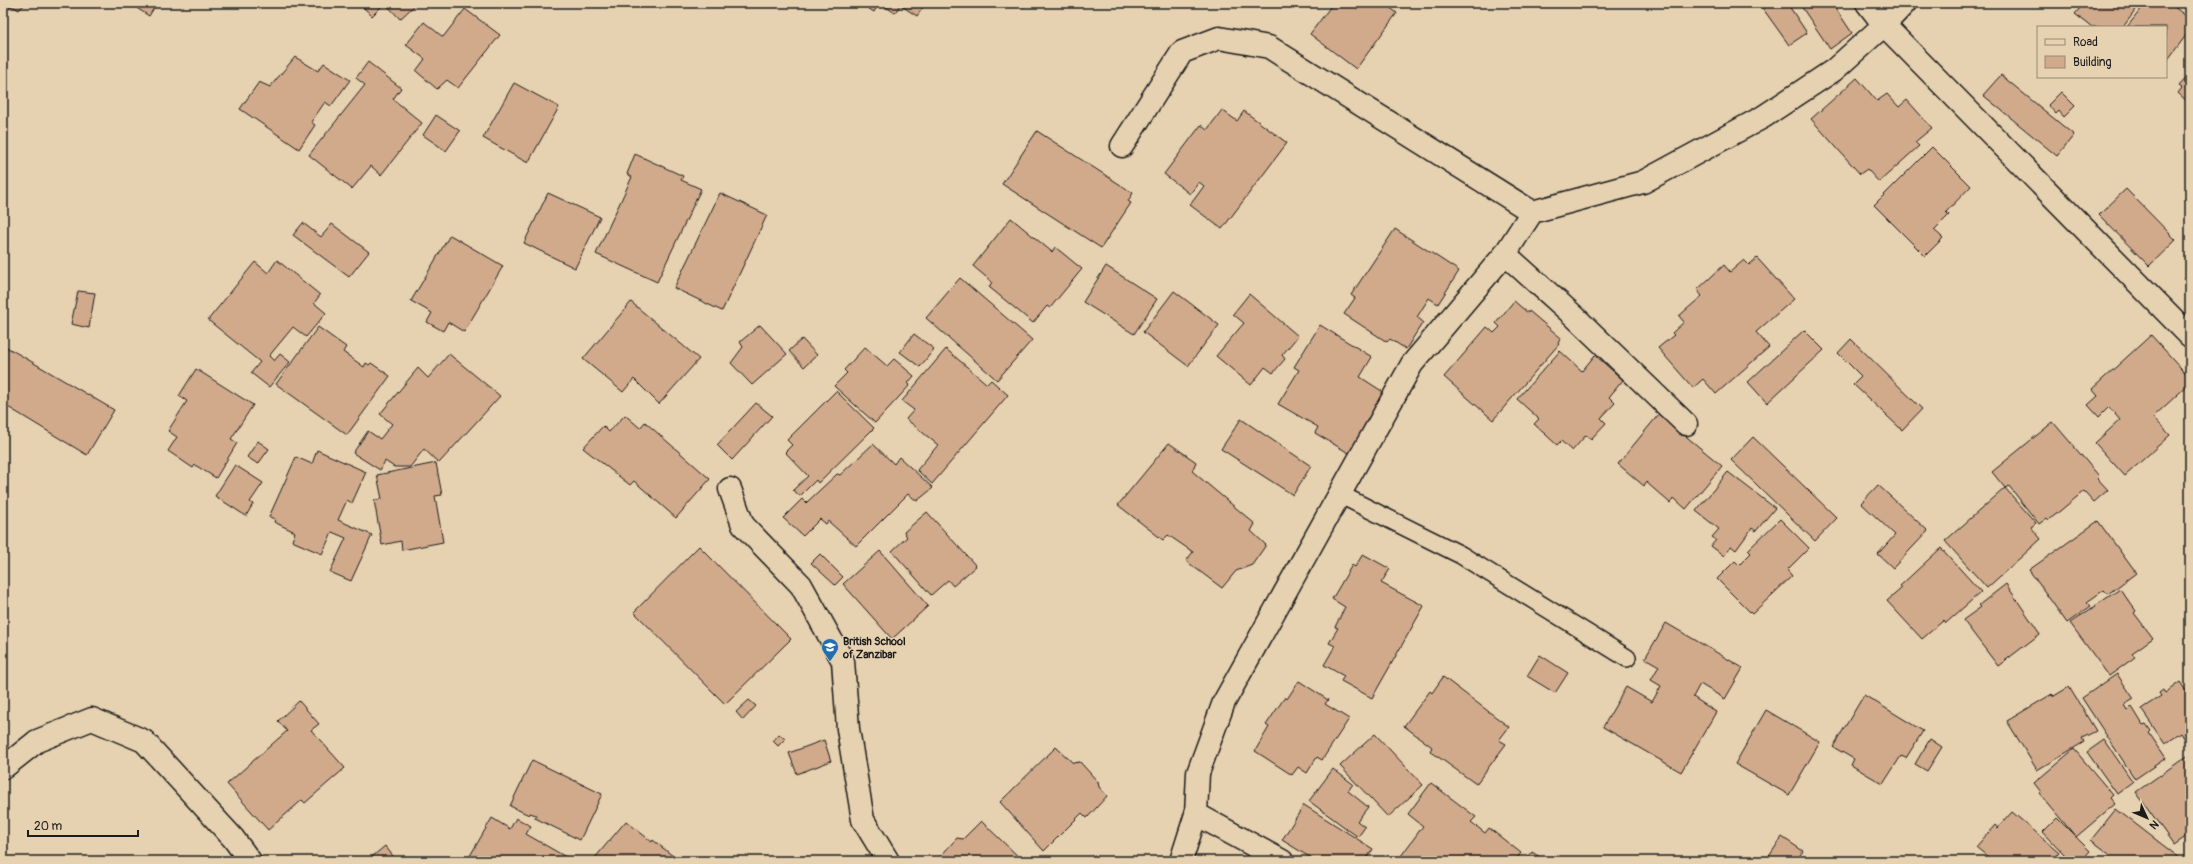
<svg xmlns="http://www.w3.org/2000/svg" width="2193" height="864" viewBox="0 0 2193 864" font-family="Pangolin,sans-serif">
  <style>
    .building { fill: #d1aa8c; stroke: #1c1c1c }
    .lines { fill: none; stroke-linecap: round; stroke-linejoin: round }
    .service-casing { stroke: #1c1c1c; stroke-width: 20 }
    .minor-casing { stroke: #1c1c1c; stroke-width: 25 }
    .service { stroke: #e6d1b0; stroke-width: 17 }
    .minor { stroke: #e6d1b0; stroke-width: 22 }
    .labels { text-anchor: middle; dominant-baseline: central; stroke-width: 3; stroke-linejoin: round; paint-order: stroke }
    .poi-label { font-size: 11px; font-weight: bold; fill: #1c1c1c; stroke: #e6d1b0; text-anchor: start }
  </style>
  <rect width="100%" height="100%" fill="#e6d1b0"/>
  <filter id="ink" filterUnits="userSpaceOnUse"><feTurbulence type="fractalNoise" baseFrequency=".025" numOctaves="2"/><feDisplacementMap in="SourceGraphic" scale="8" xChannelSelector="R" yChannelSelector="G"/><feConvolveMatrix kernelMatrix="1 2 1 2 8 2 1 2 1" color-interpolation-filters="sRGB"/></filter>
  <g filter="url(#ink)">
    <path class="building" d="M 3,3 L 26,3 L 19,10 L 12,6 L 3,15 Z
      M 129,3 L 157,3 L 149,16 Z
      M 359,3 L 417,3 L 400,19 L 385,3 L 372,16 Z
      M 860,3 L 879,3 L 874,12 Z
      M 880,3 L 926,3 L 917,16 L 900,5 L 895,13 Z
      M 1018,3 L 1028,3 L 1024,7 Z
      M 1327,3 L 1384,3 L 1397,13 L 1356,69 L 1310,34 L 1331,6 Z
      M 1765,3 L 1787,3 L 1807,33 L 1789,45 L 1761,6 Z
      M 1789,3 L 1797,3 L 1791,7 Z
      M 1799,3 L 1832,3 L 1852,33 L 1830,49 Z
      M 2084,3 L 2141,3 L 2123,27 L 2092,27 L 2075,14 Z
      M 2146,3 L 2169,3 L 2190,19 L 2190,30 L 2166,62 L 2166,27 L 2127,27 Z
      M 465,9 L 500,35 L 458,88 L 447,80 L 437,89 L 416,71 L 425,59 L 406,45 L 424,22 L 443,37 Z
      M 295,57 L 318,71 L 324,63 L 350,80 L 331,106 L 325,102 L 311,122 L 315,125 L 299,149 L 240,109 L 259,82 L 270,87 Z
      M 368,62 L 401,88 L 393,99 L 422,123 L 381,175 L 371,166 L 352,189 L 309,155 L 365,85 L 356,78 Z
      M 2190,74 L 2190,104 L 2178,93 L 2182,88 L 2179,86 Z
      M 2001,75 L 2074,135 L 2057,156 L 1983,95 Z
      M 1857,78 L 1877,101 L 1887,94 L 1899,107 L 1907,100 L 1932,128 L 1915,142 L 1919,146 L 1879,182 L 1867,169 L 1860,174 L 1811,119 Z
      M 514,83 L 559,107 L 528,163 L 483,138 Z
      M 2061,92 L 2075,106 L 2064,117 L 2059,111 L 2056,114 L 2048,105 Z
      M 1222,110 L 1237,121 L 1244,111 L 1287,143 L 1222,229 L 1190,205 L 1204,186 L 1199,182 L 1190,194 L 1164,174 L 1201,125 L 1207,130 Z
      M 436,115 L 460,131 L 446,151 L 423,135 Z
      M 1037,131 L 1133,193 L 1128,201 L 1131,203 L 1101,248 L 1002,184 Z
      M 1932,147 L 1971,186 L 1946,212 L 1949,215 L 1934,230 L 1943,238 L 1925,256 L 1874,205 Z
      M 635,154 L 683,176 L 681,180 L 701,189 L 657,282 L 596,254 L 632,177 L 627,174 Z
      M 2126,189 L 2176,240 L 2149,266 L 2099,215 Z
      M 548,193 L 600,217 L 575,268 L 524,243 Z
      M 720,193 L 767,215 L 722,311 L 674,288 Z
      M 1011,218 L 1052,252 L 1055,247 L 1082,269 L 1050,308 L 1047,306 L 1033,323 L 989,287 L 992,282 L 973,266 Z
      M 303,223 L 321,237 L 332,224 L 369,252 L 349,277 L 293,235 Z
      M 1395,229 L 1459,271 L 1438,304 L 1429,298 L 1417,317 L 1423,322 L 1406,349 L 1390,339 L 1387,342 L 1344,314 L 1355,298 L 1351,295 Z
      M 450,235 L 503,266 L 464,332 L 448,322 L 443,331 L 427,322 L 432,313 L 411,301 Z
      M 1757,258 L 1794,299 L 1756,332 L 1769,347 L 1716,394 L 1703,379 L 1693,388 L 1658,348 L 1674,335 L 1672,333 L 1684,322 L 1679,316 L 1702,296 L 1697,290 L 1724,265 L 1730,272 L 1744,260 L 1749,265 Z
      M 277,260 L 320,295 L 314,303 L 326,313 L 306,337 L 293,327 L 269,356 L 274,361 L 280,354 L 290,362 L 269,387 L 251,373 L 260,362 L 208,320 L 255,262 L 268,273 Z
      M 1106,266 L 1157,299 L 1134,334 L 1083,302 Z
      M 2190,271 L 2190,284 L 2184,278 Z
      M 960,278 L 1032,340 L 997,380 L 926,318 Z
      M 78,291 L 95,293 L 89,328 L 71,324 Z
      M 1174,291 L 1219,325 L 1188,366 L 1143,332 Z
      M 1249,294 L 1298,336 L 1282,355 L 1285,359 L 1273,373 L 1265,367 L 1251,385 L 1216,356 L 1244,323 L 1233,314 Z
      M 1514,301 L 1528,313 L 1529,311 L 1561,338 L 1558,343 L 1559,344 L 1493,420 L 1444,377 L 1487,327 L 1494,333 L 1500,327 L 1496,323 Z
      M 631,302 L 699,359 L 659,404 L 634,379 L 623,392 L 583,359 Z
      M 760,325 L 787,354 L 752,385 L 731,363 L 743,347 L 740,342 Z
      M 1320,325 L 1372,357 L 1360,377 L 1388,395 L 1352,455 L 1315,433 L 1318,427 L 1278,404 L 1299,370 L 1294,367 Z
      M 318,327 L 346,347 L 343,352 L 364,367 L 366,363 L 369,365 L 371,363 L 390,376 L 347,435 L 276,384 Z
      M 1804,330 L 1824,350 L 1767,403 L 1748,382 Z
      M 914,334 L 934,349 L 920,367 L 900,352 Z
      M 2151,335 L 2190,378 L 2190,383 L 2153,417 L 2170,435 L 2125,476 L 2095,443 L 2120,420 L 2109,407 L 2099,417 L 2088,405 L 2098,396 L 2092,389 Z
      M 802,339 L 817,355 L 804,367 L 789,351 Z
      M 1851,339 L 1922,409 L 1902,430 L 1853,384 L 1861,376 L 1838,353 Z
      M 3,345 L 114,410 L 87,455 L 3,404 Z
      M 865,347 L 887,366 L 894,359 L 914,376 L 908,383 L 910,385 L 875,423 L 834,386 L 847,373 L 844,370 Z
      M 946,349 L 987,384 L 991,380 L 1008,395 L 932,484 L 917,470 L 938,445 L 906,419 L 914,410 L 902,401 Z
      M 1560,351 L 1582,371 L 1595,355 L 1623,380 L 1609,397 L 1615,403 L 1601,418 L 1606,423 L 1591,439 L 1586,435 L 1572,451 L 1561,441 L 1557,445 L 1534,424 L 1539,419 L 1517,399 Z
      M 449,354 L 500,396 L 439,463 L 424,449 L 410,467 L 394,467 L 385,461 L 380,470 L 353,453 L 368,431 L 380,439 L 392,424 L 380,414 L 418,368 L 428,378 Z
      M 196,369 L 253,405 L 231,439 L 237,443 L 216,478 L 195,465 L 193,468 L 168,451 L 177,437 L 168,431 L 187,401 L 179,396 Z
      M 836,391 L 874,428 L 818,483 L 816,480 L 800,496 L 793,490 L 808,476 L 785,452 L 792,445 L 787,440 Z
      M 756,403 L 772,416 L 732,460 L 717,445 Z
      M 1659,414 L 1722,466 L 1686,509 L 1674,498 L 1670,503 L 1646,482 L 1644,486 L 1618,464 Z
      M 625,415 L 640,428 L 645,422 L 710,479 L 676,518 L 634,481 L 630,485 L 583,448 L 603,426 L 609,432 Z
      M 1241,419 L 1311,466 L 1293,495 L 1221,449 Z
      M 2053,422 L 2099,476 L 2097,478 L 2108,490 L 2094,502 L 2084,491 L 2049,520 L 2047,518 L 2039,524 L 2009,486 L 2005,488 L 1992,472 Z
      M 1753,437 L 1837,518 L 1815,541 L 1731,460 Z
      M 258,441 L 269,449 L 258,464 L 247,457 Z
      M 1169,443 L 1196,462 L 1192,471 L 1255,524 L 1251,531 L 1266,545 L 1252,565 L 1236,571 L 1222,588 L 1186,561 L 1193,552 L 1168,535 L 1163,540 L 1118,505 Z
      M 873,444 L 894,464 L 899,457 L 933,488 L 917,501 L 908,494 L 856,546 L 828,521 L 826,524 L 820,519 L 803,536 L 783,518 L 802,499 L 806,503 L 837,474 L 840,475 Z
      M 317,450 L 366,472 L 352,503 L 347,500 L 338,520 L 372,535 L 351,581 L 330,572 L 346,538 L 332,532 L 322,554 L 292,541 L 295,532 L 274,522 L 275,519 L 269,517 L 296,457 L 312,464 Z
      M 436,463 L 442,495 L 435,496 L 443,542 L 402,550 L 401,541 L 382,545 L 374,500 L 382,499 L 377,475 Z
      M 235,465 L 263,483 L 250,502 L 253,504 L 246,516 L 215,496 Z
      M 1728,472 L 1775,508 L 1756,531 L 1752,528 L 1736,550 L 1731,546 L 1724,556 L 1711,546 L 1716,540 L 1712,537 L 1719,529 L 1696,511 Z
      M 1878,485 L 1928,531 L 1893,568 L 1878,554 L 1895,535 L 1861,503 Z
      M 2005,488 L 2036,523 L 2031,527 L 2041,539 L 1987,588 L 1945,541 Z
      M 927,512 L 976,566 L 953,586 L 948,580 L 931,595 L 892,551 L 907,537 L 904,532 Z
      M 1780,519 L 1809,548 L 1787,570 L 1792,576 L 1752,614 L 1717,579 L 1735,561 L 1739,565 L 1751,553 L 1748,550 Z
      M 2098,521 L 2136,573 L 2108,594 L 2104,590 L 2087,602 L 2091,606 L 2067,623 L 2029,570 Z
      M 699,546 L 791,639 L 725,704 L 634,612 Z
      M 1941,548 L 1981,592 L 1946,623 L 1944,620 L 1922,639 L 1887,601 L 1902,588 L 1900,586 Z
      M 880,551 L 928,606 L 892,639 L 843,584 Z
      M 820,554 L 843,577 L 835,585 L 811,563 Z
      M 1363,554 L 1390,569 L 1381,583 L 1424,606 L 1372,698 L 1341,681 L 1344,676 L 1324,665 L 1335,646 L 1329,643 L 1338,628 L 1335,627 L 1345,607 L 1332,599 L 1352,565 L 1355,567 Z
      M 2006,584 L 2040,634 L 1998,666 L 1963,620 L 1981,607 L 1979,605 Z
      M 2120,589 L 2136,611 L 2134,613 L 2153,638 L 2132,653 L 2135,657 L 2109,676 L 2070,623 Z
      M 1666,623 L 1743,668 L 1725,699 L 1700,684 L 1693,697 L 1716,712 L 1681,772 L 1603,727 L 1626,687 L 1652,702 L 1661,686 L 1651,680 L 1659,666 L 1645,658 Z
      M 1540,655 L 1568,673 L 1555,693 L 1527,676 Z
      M 2117,674 L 2134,699 L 2124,705 L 2127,710 L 2132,707 L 2143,725 L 2146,724 L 2151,731 L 2149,733 L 2166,758 L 2135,779 L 2082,698 Z
      M 1443,677 L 1509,727 L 1499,740 L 1506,744 L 1476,784 L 1430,751 L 1432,747 L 1404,726 L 1430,691 L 1432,693 Z
      M 1299,681 L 1328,700 L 1325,704 L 1349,719 L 1322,760 L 1317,757 L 1307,773 L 1298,767 L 1292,775 L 1255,751 L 1269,727 L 1266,725 L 1285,697 L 1287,699 Z
      M 2180,682 L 2190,697 L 2190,734 L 2184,738 L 2181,733 L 2165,744 L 2141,709 L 2161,696 L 2159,693 L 2163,690 L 2165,693 Z
      M 2069,687 L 2096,731 L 2082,738 L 2084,742 L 2037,770 L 2007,721 L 2052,694 L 2054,696 Z
      M 1864,695 L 1923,731 L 1906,758 L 1901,756 L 1883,784 L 1851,765 L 1854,759 L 1833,747 Z
      M 749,700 L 756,706 L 743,720 L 736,712 Z
      M 299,701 L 319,724 L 311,730 L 345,768 L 305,803 L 302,800 L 268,830 L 227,784 L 287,731 L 278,721 Z
      M 1766,710 L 1820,742 L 1789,795 L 1735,764 Z
      M 779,734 L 785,739 L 778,746 L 773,741 Z
      M 1375,734 L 1423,785 L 1388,817 L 1340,766 Z
      M 1930,739 L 1942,747 L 1927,771 L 1915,764 Z
      M 824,740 L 831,761 L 797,774 L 789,753 Z
      M 2104,740 L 2133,782 L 2117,794 L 2087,752 Z
      M 1056,747 L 1073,763 L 1080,762 L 1098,782 L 1099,787 L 1107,796 L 1087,818 L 1082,813 L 1044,851 L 1000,802 Z
      M 2074,749 L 2113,795 L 2110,798 L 2115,804 L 2076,837 L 2039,793 L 2041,792 L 2034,783 Z
      M 2190,754 L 2190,834 L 2174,845 L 2136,792 Z
      M 532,760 L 602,794 L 580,840 L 535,818 L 536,815 L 530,813 L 529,815 L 510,806 Z
      M 1333,769 L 1353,784 L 1348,791 L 1368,807 L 1357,821 L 1365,827 L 1358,837 L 1309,801 Z
      M 1431,783 L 1476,817 L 1471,822 L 1485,833 L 1489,828 L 1521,853 L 1515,861 L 1408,861 L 1401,856 L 1423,826 L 1408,814 Z
      M 1304,805 L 1373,849 L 1365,861 L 1316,861 L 1282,840 Z
      M 2116,809 L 2181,859 L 2180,861 L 2104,861 L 2110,854 L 2091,840 Z
      M 2012,812 L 2059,852 L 2051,861 L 1993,861 L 1976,847 L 1995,825 L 1998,828 Z
      M 492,818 L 510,829 L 516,818 L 531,826 L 526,834 L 571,860 L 467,861 Z
      M 2057,818 L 2090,851 L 2081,861 L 2059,861 L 2065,855 L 2043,832 Z
      M 626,821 L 652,842 L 653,840 L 679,861 L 597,861 L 594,859 Z
      M 981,821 L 1023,861 L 936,861 L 957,838 L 963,839 Z
      M 1782,837 L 1803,851 L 1796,861 L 1766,861 Z
      M 385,846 L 397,861 L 367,861 Z
      M 1532,852 L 1546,861 L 1526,861 Z"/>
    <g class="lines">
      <defs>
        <path id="service" d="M 1339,494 L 1461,555 L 1627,658"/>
        <path id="minor" d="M 1867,3 L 1884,25 L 2190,336
          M 1122,146 L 1182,52 L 1219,38 L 1269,47 L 1532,212
          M 1505,254 L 1574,316 L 1686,424
          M 730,489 L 743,525 L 801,585 L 843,661 L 848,729 L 863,820 L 888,861
          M 3,768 L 37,741 L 92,719 L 144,741 L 233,838 L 250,861
          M 1196,814 L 1282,861
          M 1181,861 L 1196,814 L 1198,773 L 1224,702 L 1412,364 L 1505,254 L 1532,212 L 1643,182 L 1763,117 L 1834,70 L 1884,25 L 1905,3"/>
      </defs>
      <use href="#service" class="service-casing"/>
      <use href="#minor" class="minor-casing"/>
      <use href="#service" class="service"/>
      <use href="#minor" class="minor"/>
    </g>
  </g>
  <defs>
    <symbol id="school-pin" viewBox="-11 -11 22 30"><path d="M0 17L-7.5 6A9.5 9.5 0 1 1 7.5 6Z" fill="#1f6fb2" stroke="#e6d1b0"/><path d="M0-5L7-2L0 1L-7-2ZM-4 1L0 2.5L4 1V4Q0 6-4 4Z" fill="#fff"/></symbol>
  </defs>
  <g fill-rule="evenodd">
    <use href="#school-pin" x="820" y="637" width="20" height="27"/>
  </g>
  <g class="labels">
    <g class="poi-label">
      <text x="843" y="641">British School<tspan x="843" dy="13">of Zanzibar</tspan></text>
    </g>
  </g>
  <rect width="2193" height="864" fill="none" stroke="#e6d1b0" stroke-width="16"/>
  <rect x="8" y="8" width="2177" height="848" fill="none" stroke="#1c1c1c" stroke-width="1.5" filter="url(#ink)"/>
  <rect x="2037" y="26" width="130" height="52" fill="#e6d1b0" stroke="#958975"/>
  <rect x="2045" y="39" width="20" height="6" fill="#e6d1b0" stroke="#958975"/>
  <text x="2073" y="46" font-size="12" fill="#1c1c1c">Road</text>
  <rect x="2045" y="56" width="20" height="12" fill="#d1aa8c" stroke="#958975"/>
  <text x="2073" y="66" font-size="12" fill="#1c1c1c">Building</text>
  <g transform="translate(2147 818) rotate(134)" stroke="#e6d1b0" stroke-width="3" paint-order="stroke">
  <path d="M0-3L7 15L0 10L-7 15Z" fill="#1c1c1c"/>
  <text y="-6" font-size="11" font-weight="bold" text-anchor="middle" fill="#1c1c1c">N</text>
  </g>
  <path d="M28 830v6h110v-6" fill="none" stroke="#1c1c1c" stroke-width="2"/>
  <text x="34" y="830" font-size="12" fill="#1c1c1c" stroke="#e6d1b0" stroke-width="3" paint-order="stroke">20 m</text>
</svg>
